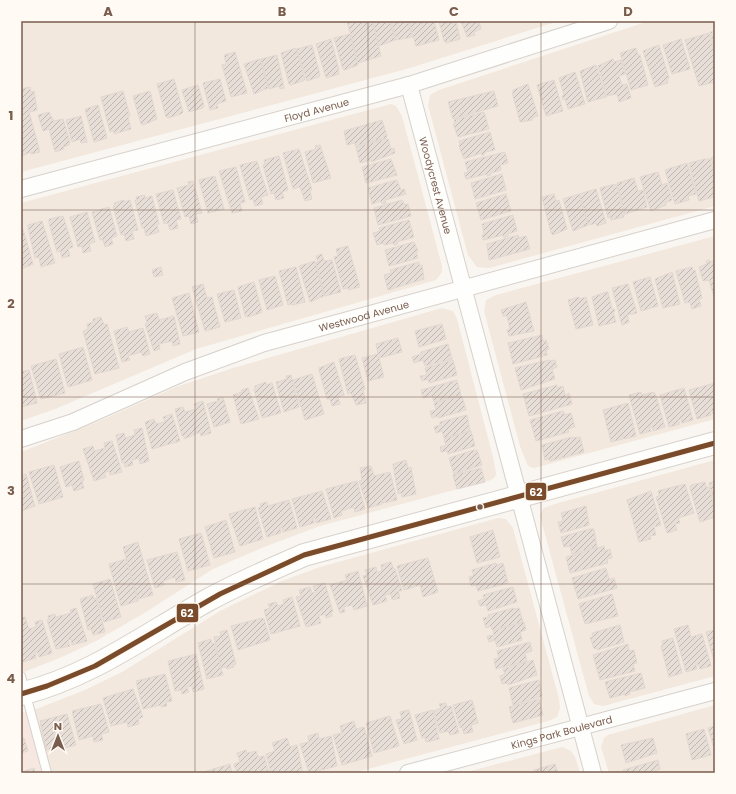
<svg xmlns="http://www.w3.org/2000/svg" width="736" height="794" viewBox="0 0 736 794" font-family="Poppins,sans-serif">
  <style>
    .residential { fill: #f2e8de }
    .commercial { fill: #f6e8e1 }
    .building { fill: url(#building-hatch); stroke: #e2d8d2 }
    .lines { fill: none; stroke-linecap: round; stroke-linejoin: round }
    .lane-casing { stroke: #d7d1cb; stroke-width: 10 }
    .street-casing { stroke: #d7d1cb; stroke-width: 18 }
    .secondary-casing { stroke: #d9d2cb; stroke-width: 24 }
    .lane { stroke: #fefefd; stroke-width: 8 }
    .street { stroke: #fefefd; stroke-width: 16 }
    .secondary { stroke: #fefefd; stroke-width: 22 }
    .bus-1-casing { stroke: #fffaf3; stroke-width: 8 }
    .bus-1 { stroke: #7a4b2a; stroke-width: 5 }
    .grid { fill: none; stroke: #7a5c4d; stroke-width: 1; stroke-opacity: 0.55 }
    .bus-dot { fill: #7a5c4d; stroke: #fffaf3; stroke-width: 1.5 }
    .labels { text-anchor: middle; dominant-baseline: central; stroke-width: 3; stroke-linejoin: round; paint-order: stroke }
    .street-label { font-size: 10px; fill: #7a5c4d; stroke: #fffaf3 }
    .line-badge { stroke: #fffaf3; stroke-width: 1.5 }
    .badge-label { font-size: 11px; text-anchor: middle; font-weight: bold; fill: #fff }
    .neatline { fill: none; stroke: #7a5c4d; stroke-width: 1.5 }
    .grid-label { font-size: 13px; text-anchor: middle; font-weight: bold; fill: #7a5c4d }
  </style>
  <defs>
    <pattern id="building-hatch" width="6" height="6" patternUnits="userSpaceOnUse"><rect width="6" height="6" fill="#e6ded7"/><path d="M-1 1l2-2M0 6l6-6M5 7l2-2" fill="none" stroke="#bfb7b1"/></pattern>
  </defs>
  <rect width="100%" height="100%" fill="#f9f5f0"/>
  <path class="residential" d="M 21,21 L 559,21 L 410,68 L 21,172 Z
    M 649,21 L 715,21 L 715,206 L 489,268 L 477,267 L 468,255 L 428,105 L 430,95 L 439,90 Z
    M 391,104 L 396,106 L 402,116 L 442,266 L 442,272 L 436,280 L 196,349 L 55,409 L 21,421 L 21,203 Z
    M 715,236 L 715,419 L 534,468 L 530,467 L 527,464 L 520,446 L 484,311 L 486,300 L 496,295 Z
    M 442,308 L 453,311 L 457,319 L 493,457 L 496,473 L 495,477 L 491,480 L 320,526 L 264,547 L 213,569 L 146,612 L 96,641 L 62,657 L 24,672 L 21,661 L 21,452 L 97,422 L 176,387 L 233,368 Z
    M 715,460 L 715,676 L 603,706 L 594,704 L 589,696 L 540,516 L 541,512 L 544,508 L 555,504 Z
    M 498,518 L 506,519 L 513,528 L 559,699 L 560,708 L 557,717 L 548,721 L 353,773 L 51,773 L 34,710 L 85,690 L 122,672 L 220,611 L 282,581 L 320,567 Z
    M 715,705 L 715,773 L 609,773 L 601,747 L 604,738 L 608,735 Z
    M 562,747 L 571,751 L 575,757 L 580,773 L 463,773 Z"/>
  <path class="commercial" d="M 34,710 L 51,773 L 21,773 L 21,713 Z"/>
  <path class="building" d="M 347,21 L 372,21 L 381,56 L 358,63 Z
    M 373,21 L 390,21 L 395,40 L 379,46 Z
    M 391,21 L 408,21 L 413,37 L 396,40 Z
    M 409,21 L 434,21 L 439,40 L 416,46 Z
    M 439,21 L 456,21 L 460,39 L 446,43 L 444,41 Z
    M 461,21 L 479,21 L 481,29 L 474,32 L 475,35 L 467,37 Z
    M 715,31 L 715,50 L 710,32 Z
    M 709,33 L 715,55 L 715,82 L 699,86 L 685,40 Z
    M 350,34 L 358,65 L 345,70 L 343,69 L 334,38 Z
    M 331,39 L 339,70 L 338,70 L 339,74 L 326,78 L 316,44 Z
    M 681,39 L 690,69 L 672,74 L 663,45 Z
    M 312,45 L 320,75 L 319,77 L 307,81 L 297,49 Z
    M 659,45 L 669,78 L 667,79 L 668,83 L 655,87 L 643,51 Z
    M 296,48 L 305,80 L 291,85 L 289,84 L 281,53 Z
    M 636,48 L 638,55 L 640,55 L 648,85 L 631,90 L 620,53 Z
    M 235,52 L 247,93 L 231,97 L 222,65 L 226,64 L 224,55 Z
    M 277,55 L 284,88 L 280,89 L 279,86 L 269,89 L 261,59 Z
    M 260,59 L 268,88 L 254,94 L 244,64 Z
    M 613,59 L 614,62 L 621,60 L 625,74 L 619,76 L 622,85 L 627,84 L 631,98 L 619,102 L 617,94 L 607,96 L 598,66 Z
    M 596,65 L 606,97 L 588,102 L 580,71 Z
    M 575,72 L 585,104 L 568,109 L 565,99 L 563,100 L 562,96 L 564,95 L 559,78 Z
    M 174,79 L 183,112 L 181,114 L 168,118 L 166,117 L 157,84 Z
    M 220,79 L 226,101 L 217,104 L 218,108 L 210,110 L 203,83 Z
    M 554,80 L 563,111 L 546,116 L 537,85 Z
    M 528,84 L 538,116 L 532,118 L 533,120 L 520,122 L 512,92 L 514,92 L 513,90 Z
    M 198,85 L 204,106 L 203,108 L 189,112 L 182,90 Z
    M 30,87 L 31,92 L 34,91 L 37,110 L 30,112 L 28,108 L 40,152 L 31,154 L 30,152 L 21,157 L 21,89 Z
    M 123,91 L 130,116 L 128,117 L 131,129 L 114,134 L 114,131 L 110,132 L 101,97 Z
    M 150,91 L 157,119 L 143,125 L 141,124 L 133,96 Z
    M 494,91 L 498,106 L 453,119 L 448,102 Z
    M 98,105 L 107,138 L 94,142 L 85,109 Z
    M 49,112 L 54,121 L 63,119 L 70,142 L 69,145 L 63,147 L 64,149 L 55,152 L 49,129 L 43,131 L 38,115 Z
    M 484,112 L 489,129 L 458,137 L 453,124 L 455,124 L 454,120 Z
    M 81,116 L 87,142 L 81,143 L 80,139 L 72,142 L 66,120 Z
    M 382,120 L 387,136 L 386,138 L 355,146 L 355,143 L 347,145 L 344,131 Z
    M 490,132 L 495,150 L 485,152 L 485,154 L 482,156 L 481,153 L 464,159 L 459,146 L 460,145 L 459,141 Z
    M 386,139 L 388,139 L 391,149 L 394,148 L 395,153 L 371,162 L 371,160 L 360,163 L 356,147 Z
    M 320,145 L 331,178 L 313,183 L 305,152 L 316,149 L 315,146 Z
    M 299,149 L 312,190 L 310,191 L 312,199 L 305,201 L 300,187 L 293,189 L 283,153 Z
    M 505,152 L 508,163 L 500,165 L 501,170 L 491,173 L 491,175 L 487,176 L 487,174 L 466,179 L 464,173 L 468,172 L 465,162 Z
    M 279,156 L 288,190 L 282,192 L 284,198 L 276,200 L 274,193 L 271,194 L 263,165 L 265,164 L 264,160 Z
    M 715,157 L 715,171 L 711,158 Z
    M 391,159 L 397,175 L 366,183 L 362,167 Z
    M 705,159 L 710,159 L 715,176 L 715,188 L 712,189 L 714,197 L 699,201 L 689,163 Z
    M 257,161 L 268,195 L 261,197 L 263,204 L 255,206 L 253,199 L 250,200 L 240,165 Z
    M 687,163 L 696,194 L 688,196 L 689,200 L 675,204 L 665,170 Z
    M 236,167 L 245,202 L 240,203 L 242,211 L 232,213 L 219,171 Z
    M 658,172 L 662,185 L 667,183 L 672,200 L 665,203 L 666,205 L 651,211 L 640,177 Z
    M 502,174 L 506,190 L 475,199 L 471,183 Z
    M 215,176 L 224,209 L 208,213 L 199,180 Z
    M 634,178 L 638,191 L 643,190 L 647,207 L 625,214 L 617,183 Z
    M 397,180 L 401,190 L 404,189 L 406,194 L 385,200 L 386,203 L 382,204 L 381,201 L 372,204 L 368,188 Z
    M 193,181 L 202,213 L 196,214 L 198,222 L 191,224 L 189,216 L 185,217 L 177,188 L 189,185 L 188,182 Z
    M 616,184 L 624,214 L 624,217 L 611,220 L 610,217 L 608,218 L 600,188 Z
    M 596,189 L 606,223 L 597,226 L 596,223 L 590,225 L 588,223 L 579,194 Z
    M 173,190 L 181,219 L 176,220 L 178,228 L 170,230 L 168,223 L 164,224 L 156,194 Z
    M 506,194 L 511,211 L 481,220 L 476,203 Z
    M 554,194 L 556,201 L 559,200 L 567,229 L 553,235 L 551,233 L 542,197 Z
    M 579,194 L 588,225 L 573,231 L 563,199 Z
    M 145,195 L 145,198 L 152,196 L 159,224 L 157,225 L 159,232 L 146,236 L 144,228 L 142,228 L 135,200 L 137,200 L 136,197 Z
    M 124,200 L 125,202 L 130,200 L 138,230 L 132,231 L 134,239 L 126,241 L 124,234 L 121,235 L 113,206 L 115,206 L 114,203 Z
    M 402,200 L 405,205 L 408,204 L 411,216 L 378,225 L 374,208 Z
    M 109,207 L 117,236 L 111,238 L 113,244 L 105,247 L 103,240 L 100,240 L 92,212 Z
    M 87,212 L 95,242 L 89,244 L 91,251 L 83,253 L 82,246 L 78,247 L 70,217 Z
    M 513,215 L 517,231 L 508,234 L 508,236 L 504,238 L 503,235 L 483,240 L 482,235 L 484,234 L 482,224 Z
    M 63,216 L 73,247 L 68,249 L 70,256 L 62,258 L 60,251 L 57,252 L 49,223 L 49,219 Z
    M 409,220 L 414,237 L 397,242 L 398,244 L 394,245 L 393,243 L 384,245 L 383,243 L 377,245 L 373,233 L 380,231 L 379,228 Z
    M 42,221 L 55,263 L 41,267 L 39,257 L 35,258 L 28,228 L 28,225 Z
    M 21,229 L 23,229 L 33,264 L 21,269 Z
    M 518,235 L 519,238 L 526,236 L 530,249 L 489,260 L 487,244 Z
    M 414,242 L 418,251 L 416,252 L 418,258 L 389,266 L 385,250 Z
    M 348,246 L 360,287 L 348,290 L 348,288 L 343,289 L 334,257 L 338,256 L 336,249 Z
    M 322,254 L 324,261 L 332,260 L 341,292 L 325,296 L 316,263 L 318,262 L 316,256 Z
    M 710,260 L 710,262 L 715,260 L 714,297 L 709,280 L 703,281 L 699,267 L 707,264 L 706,261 Z
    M 315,261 L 324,296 L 310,302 L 299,266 Z
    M 419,262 L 420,266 L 422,265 L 424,279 L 388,290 L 384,275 L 391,273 L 390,270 Z
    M 161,267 L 163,275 L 154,277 L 152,270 Z
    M 296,267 L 305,302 L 292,305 L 291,304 L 288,305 L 279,271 Z
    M 692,267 L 693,271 L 695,270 L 702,298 L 699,299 L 701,306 L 692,309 L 690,302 L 685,303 L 676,271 Z
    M 672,272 L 680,304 L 663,308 L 655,279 Z
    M 275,276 L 283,305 L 267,310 L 259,280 Z
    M 650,277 L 658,306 L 641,311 L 633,282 Z
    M 254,282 L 262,311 L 261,313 L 248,317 L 245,316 L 238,287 Z
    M 203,284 L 207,298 L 212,297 L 220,327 L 205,331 L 192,287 Z
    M 628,284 L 637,313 L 627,315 L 629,322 L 622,325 L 612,288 Z
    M 234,290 L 241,318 L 225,322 L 217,294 Z
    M 606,292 L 608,292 L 612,309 L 614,309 L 615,311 L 613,312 L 616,322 L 599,326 L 592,297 Z
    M 189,293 L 199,332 L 183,336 L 172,298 Z
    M 579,297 L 580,299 L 586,297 L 593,325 L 576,329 L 568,300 Z
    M 526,302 L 534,331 L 509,336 L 507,330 L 510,329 L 507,316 L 503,316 L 501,310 Z
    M 157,313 L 159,320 L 174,316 L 180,344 L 173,346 L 172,341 L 159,344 L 160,349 L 154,351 L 145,324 L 147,324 L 145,316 Z
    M 101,317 L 104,325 L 107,324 L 119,368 L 95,374 L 83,331 L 88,329 L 87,324 L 93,322 L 93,319 Z
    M 442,324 L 446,339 L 419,347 L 415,331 Z
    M 127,327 L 129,332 L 143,328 L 150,354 L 143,356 L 141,352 L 128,356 L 130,360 L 122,362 L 114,331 Z
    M 542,335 L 543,341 L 546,340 L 549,349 L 546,350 L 547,355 L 513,364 L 508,343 Z
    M 398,338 L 402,352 L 379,358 L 384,377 L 368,381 L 362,358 L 378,354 L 376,344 Z
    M 448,344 L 452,359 L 425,366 L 423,360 L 414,363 L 412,357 L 421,354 L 421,352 Z
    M 83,347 L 92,380 L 68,387 L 59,354 Z
    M 355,355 L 365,389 L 363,390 L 366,403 L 356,405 L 351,393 L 348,394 L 339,359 Z
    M 56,359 L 65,393 L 41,399 L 31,366 Z
    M 453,360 L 457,375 L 429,383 L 428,379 L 422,381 L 420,376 L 427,375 L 425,368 Z
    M 549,360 L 549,361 L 555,360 L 557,367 L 552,369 L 555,379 L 521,390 L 515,368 Z
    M 334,362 L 344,395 L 338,397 L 340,404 L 332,406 L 330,399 L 327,399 L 319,370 L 319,368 Z
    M 29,370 L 37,403 L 21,407 L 21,372 Z
    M 312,374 L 324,414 L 305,420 L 293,380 Z
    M 291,375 L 299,407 L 284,412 L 276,382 L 287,379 L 286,376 Z
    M 457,380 L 461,395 L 434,402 L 432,396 L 423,398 L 421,390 Z
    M 266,382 L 266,385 L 272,383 L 281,413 L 262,418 L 254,389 L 255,388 L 255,386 Z
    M 715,383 L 715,414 L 713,414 L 712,411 L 710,411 L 711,415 L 697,419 L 689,390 Z
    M 557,385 L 557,388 L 563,386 L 565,395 L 569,393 L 572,404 L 529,416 L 523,394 Z
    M 248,388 L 259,419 L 241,424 L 233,395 L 242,392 L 241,390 Z
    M 684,388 L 693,420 L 682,423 L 681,419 L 678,420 L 680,424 L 669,427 L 660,395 Z
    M 641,392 L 642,395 L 654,392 L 656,396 L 665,427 L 653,431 L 652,427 L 649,427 L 651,431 L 640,434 L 629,395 Z
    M 462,396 L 466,410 L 438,418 L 438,416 L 432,418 L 430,411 L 436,410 L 434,403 Z
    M 223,397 L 230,422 L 214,427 L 207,404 L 218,401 L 217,399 Z
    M 203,401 L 211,433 L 201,436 L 200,432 L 184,439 L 184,436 L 182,436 L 175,409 L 183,407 L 185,412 L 196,409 L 194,404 Z
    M 628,403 L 636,436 L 624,439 L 623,435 L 622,435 L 623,439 L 611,442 L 603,410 Z
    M 563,411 L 565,415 L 571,413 L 575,427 L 568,429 L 569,432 L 536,441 L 530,420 Z
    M 172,414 L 180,441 L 152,449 L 145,422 L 154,419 L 156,424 L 165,422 L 163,417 Z
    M 467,415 L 470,431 L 444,438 L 442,431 L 436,433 L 434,427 L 440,425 L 440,422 Z
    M 142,428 L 149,461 L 140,464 L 139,458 L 132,460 L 133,465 L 125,467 L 124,462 L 122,463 L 116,435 L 124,433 L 125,438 L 135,435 L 134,430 Z
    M 471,431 L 475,446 L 448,454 L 447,451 L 441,452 L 440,447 L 446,445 L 444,439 Z
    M 572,437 L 573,438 L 580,437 L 584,452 L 550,461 L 549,459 L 545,460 L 542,445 Z
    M 112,441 L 122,472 L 110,475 L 109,471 L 104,473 L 106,477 L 94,481 L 83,449 L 93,446 L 94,451 L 105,448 L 104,443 Z
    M 474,450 L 477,450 L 482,465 L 454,474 L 449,458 Z
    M 406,460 L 408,468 L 411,467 L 416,494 L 402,497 L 401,493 L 398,494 L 393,464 Z
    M 79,461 L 84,480 L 82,481 L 84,488 L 74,491 L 72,485 L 66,487 L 60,467 Z
    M 54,465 L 63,497 L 39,504 L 29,472 Z
    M 371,466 L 374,476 L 390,472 L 397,500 L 383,503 L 382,500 L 381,500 L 382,504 L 368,508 L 359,481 L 362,480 L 360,468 Z
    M 481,468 L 485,482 L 457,489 L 453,475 Z
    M 26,474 L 35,506 L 21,511 L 21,476 Z
    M 357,481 L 365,509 L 355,512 L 354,507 L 341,511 L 342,515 L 334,518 L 326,489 Z
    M 715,481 L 715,504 L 709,483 Z
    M 705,482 L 706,487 L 709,487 L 715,509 L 715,517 L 700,522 L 690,488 L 691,485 Z
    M 685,484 L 694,513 L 678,518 L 680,523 L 675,524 L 677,530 L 667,533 L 656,497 L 659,496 L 658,491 Z
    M 322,491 L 331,519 L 316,523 L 315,517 L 313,518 L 314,523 L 300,527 L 292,499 Z
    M 651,491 L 661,525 L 654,527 L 656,535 L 650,536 L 651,539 L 639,542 L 627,500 Z
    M 289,500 L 297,528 L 283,532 L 282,527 L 280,528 L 281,533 L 267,537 L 258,508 L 261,507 L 260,504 L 267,502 L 268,506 Z
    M 586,506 L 589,525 L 561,533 L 558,522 L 563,521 L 561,513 Z
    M 255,507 L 263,539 L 240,546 L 229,514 Z
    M 226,520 L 235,552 L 214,558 L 205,527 Z
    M 590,529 L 594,529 L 597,547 L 572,554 L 570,546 L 564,547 L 561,537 Z
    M 493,530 L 500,557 L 477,563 L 470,537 Z
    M 201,533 L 210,565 L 188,571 L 179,539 Z
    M 138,542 L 153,595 L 138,599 L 123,547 Z
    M 604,546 L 605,551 L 610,549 L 612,558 L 607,559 L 608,563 L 570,573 L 566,557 Z
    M 177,552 L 185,580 L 176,582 L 175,577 L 163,581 L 164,585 L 155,588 L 147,560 Z
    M 428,558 L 438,592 L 423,597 L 420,585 L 404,590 L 397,566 Z
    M 126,559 L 138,601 L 121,606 L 109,564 Z
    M 391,562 L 393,568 L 395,569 L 402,591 L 398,591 L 400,598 L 392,600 L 391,594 L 385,595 L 387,601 L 373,605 L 363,576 L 367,575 L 365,570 L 376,567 L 377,572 L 382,571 L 381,565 Z
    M 496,563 L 496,565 L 503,563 L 508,583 L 478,591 L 476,585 L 471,586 L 469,577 L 474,575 L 472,570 Z
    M 606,568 L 609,579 L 614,578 L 617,588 L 578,599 L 572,578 Z
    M 358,571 L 367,606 L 354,610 L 352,605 L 344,607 L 345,612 L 340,613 L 330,585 L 347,580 L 345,575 Z
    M 110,579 L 121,617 L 104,622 L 93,584 Z
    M 325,583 L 333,612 L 331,612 L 332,616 L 326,618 L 325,614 L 319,616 L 321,623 L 306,627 L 296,597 L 301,596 L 299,590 L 310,587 L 312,593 L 315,592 L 313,586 Z
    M 513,587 L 517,602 L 488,611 L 486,605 L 480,606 L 478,601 L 484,599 L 483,595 Z
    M 612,594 L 618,616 L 585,624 L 579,604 Z
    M 93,595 L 94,599 L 96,598 L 105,632 L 93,635 L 91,629 L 88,630 L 80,599 Z
    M 292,597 L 300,626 L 271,634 L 264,610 L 270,608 L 268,604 L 276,602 L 278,606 L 284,604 L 283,600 Z
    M 76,608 L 87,641 L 72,645 L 71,639 L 68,640 L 70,646 L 56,649 L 47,620 L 49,619 L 48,616 L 55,614 L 56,617 L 71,613 L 70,610 Z
    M 513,608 L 513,609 L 519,608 L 523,622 L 492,630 L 491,626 L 486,628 L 483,618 L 489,617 L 488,615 Z
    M 25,617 L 29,629 L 36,627 L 35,622 L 42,620 L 52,653 L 39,657 L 37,652 L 35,652 L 36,658 L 23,662 L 21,656 L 21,618 Z
    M 262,618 L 264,619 L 270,640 L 238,650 L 231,626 Z
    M 524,622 L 526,630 L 520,632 L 522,640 L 497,647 L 495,640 L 489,642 L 487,636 L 494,635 L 493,631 Z
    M 620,625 L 624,642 L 597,650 L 597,648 L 594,649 L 590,637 L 593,637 L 592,633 Z
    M 688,625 L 691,637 L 702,634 L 711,666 L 700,669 L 698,664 L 696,665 L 697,669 L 686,672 L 674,629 Z
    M 227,630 L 236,664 L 233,665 L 234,667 L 227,669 L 226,667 L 221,668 L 214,637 L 221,636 L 220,632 Z
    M 715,630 L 715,664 L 706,632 Z
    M 673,638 L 682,673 L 669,677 L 661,646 L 663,645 L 662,641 Z
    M 211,639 L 212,644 L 214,643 L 223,675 L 207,679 L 198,643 Z
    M 530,642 L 532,651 L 525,653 L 527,661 L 496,669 L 494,659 L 499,658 L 497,651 Z
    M 628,644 L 629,651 L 634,650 L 637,663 L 633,664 L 635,671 L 600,680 L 593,655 Z
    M 196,654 L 204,689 L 193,692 L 192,686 L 187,687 L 189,692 L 182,694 L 181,690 L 175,691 L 168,661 Z
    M 533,660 L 537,675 L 508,685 L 508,683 L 502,684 L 500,676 L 505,674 L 503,669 Z
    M 641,673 L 645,688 L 629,692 L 630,694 L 625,696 L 625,694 L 610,698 L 605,682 Z
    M 165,674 L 172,701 L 166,702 L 167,706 L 161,707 L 161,705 L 143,709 L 136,681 Z
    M 539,680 L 542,696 L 513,705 L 509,688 Z
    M 133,689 L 143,717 L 138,719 L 139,724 L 128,727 L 127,722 L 111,726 L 103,698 Z
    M 539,699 L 543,715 L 513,723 L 509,707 Z
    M 472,700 L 478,723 L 471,725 L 473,732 L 464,734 L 462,727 L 460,728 L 453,705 Z
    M 446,703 L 447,707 L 451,706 L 459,733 L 450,735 L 448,731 L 440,733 L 434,711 L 441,708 L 439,704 Z
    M 101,704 L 109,732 L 101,734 L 103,740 L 94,742 L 93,736 L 79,740 L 72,711 Z
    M 409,710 L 417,740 L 404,744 L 396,720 L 402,719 L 400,712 Z
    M 433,710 L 439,739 L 426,742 L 425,737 L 422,738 L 415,715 Z
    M 67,714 L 76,745 L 65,748 L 64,745 L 46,750 L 40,721 Z
    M 390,716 L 399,746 L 374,753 L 366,723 Z
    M 354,721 L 356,729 L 364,727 L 372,756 L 342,765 L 333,735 L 342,733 L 340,726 Z
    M 715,726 L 715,752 L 708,728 Z
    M 704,729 L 711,755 L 692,760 L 686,734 Z
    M 318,733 L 319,739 L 331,736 L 337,766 L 309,773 L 300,744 L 309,742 L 308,736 Z
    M 24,738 L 28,751 L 21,753 L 21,739 Z
    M 287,738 L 290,747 L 297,745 L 303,773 L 271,773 L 266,754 L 275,751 L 272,743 Z
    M 653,738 L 657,753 L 626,763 L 621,745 Z
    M 246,750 L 247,753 L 256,751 L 258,757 L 264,756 L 269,773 L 237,773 L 234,764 L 240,762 L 237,753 Z
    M 658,760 L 660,769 L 655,771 L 656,773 L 624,773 L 623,770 Z
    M 230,764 L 232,773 L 200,773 Z
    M 555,764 L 558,773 L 535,773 L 534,770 Z
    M 34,768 L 35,773 L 21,773 L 21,772 Z"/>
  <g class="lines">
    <defs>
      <path id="lane" d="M 21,676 L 47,773"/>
      <g id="street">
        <path id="s1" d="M 409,85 L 593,773"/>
        <path id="s2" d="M 21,189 L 409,85 L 609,21"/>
        <path id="s3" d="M 21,439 L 73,422 L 185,372 L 264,343 L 715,220"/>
        <path id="s4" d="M 408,773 L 715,691"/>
      </g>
      <path id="secondary" d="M 21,694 C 92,676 145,635 208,600 C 239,583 272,569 304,555 L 715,443"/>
    </defs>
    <use href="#lane" class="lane-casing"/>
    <use href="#street" class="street-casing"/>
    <use href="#secondary" class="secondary-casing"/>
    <use href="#lane" class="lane"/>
    <use href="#street" class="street"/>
    <use href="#secondary" class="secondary"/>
    <defs>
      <path id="bus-1" d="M 21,694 L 47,686 L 95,666 L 220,594 L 304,555 L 715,443"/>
    </defs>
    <use href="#bus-1" class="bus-1-casing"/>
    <use href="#bus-1" class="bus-1"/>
  </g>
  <path class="grid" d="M 195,21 L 195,773M 368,21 L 368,773M 541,21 L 541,773M 21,210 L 715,210M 21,397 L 715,397M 21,584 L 715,584"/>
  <circle class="bus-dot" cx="480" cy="507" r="3.5"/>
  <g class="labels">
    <g class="street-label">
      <text stroke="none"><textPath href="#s2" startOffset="306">Floyd Avenue</textPath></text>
      <text stroke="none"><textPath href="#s1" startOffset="104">Woodycrest Avenue</textPath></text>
      <text stroke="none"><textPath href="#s3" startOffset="365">Westwood Avenue</textPath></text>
      <text stroke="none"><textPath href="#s4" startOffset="159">Kings Park Boulevard</textPath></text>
    </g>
  </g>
  <g class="line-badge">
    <rect x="525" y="482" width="22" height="19" rx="4" fill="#7a4b2a"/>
    <rect x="176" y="603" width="23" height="20" rx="4" fill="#7a4b2a"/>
  </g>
  <g class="badge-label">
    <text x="536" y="496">62</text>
    <text x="187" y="617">62</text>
  </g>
  <rect width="736" height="794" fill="none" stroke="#fffaf3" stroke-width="44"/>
  <g transform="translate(58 736)" stroke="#fffaf3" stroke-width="3" paint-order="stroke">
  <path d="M0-3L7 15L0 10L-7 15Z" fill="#7a5c4d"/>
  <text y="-6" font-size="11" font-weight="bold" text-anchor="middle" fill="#7a5c4d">N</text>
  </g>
  <rect x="22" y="22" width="692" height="750" class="neatline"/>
  <g class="grid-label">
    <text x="108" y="16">A</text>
    <text x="282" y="16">B</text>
    <text x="454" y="16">C</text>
    <text x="628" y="16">D</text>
    <text x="11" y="120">1</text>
    <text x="11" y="308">2</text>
    <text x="11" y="495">3</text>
    <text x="11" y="683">4</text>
  </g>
</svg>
